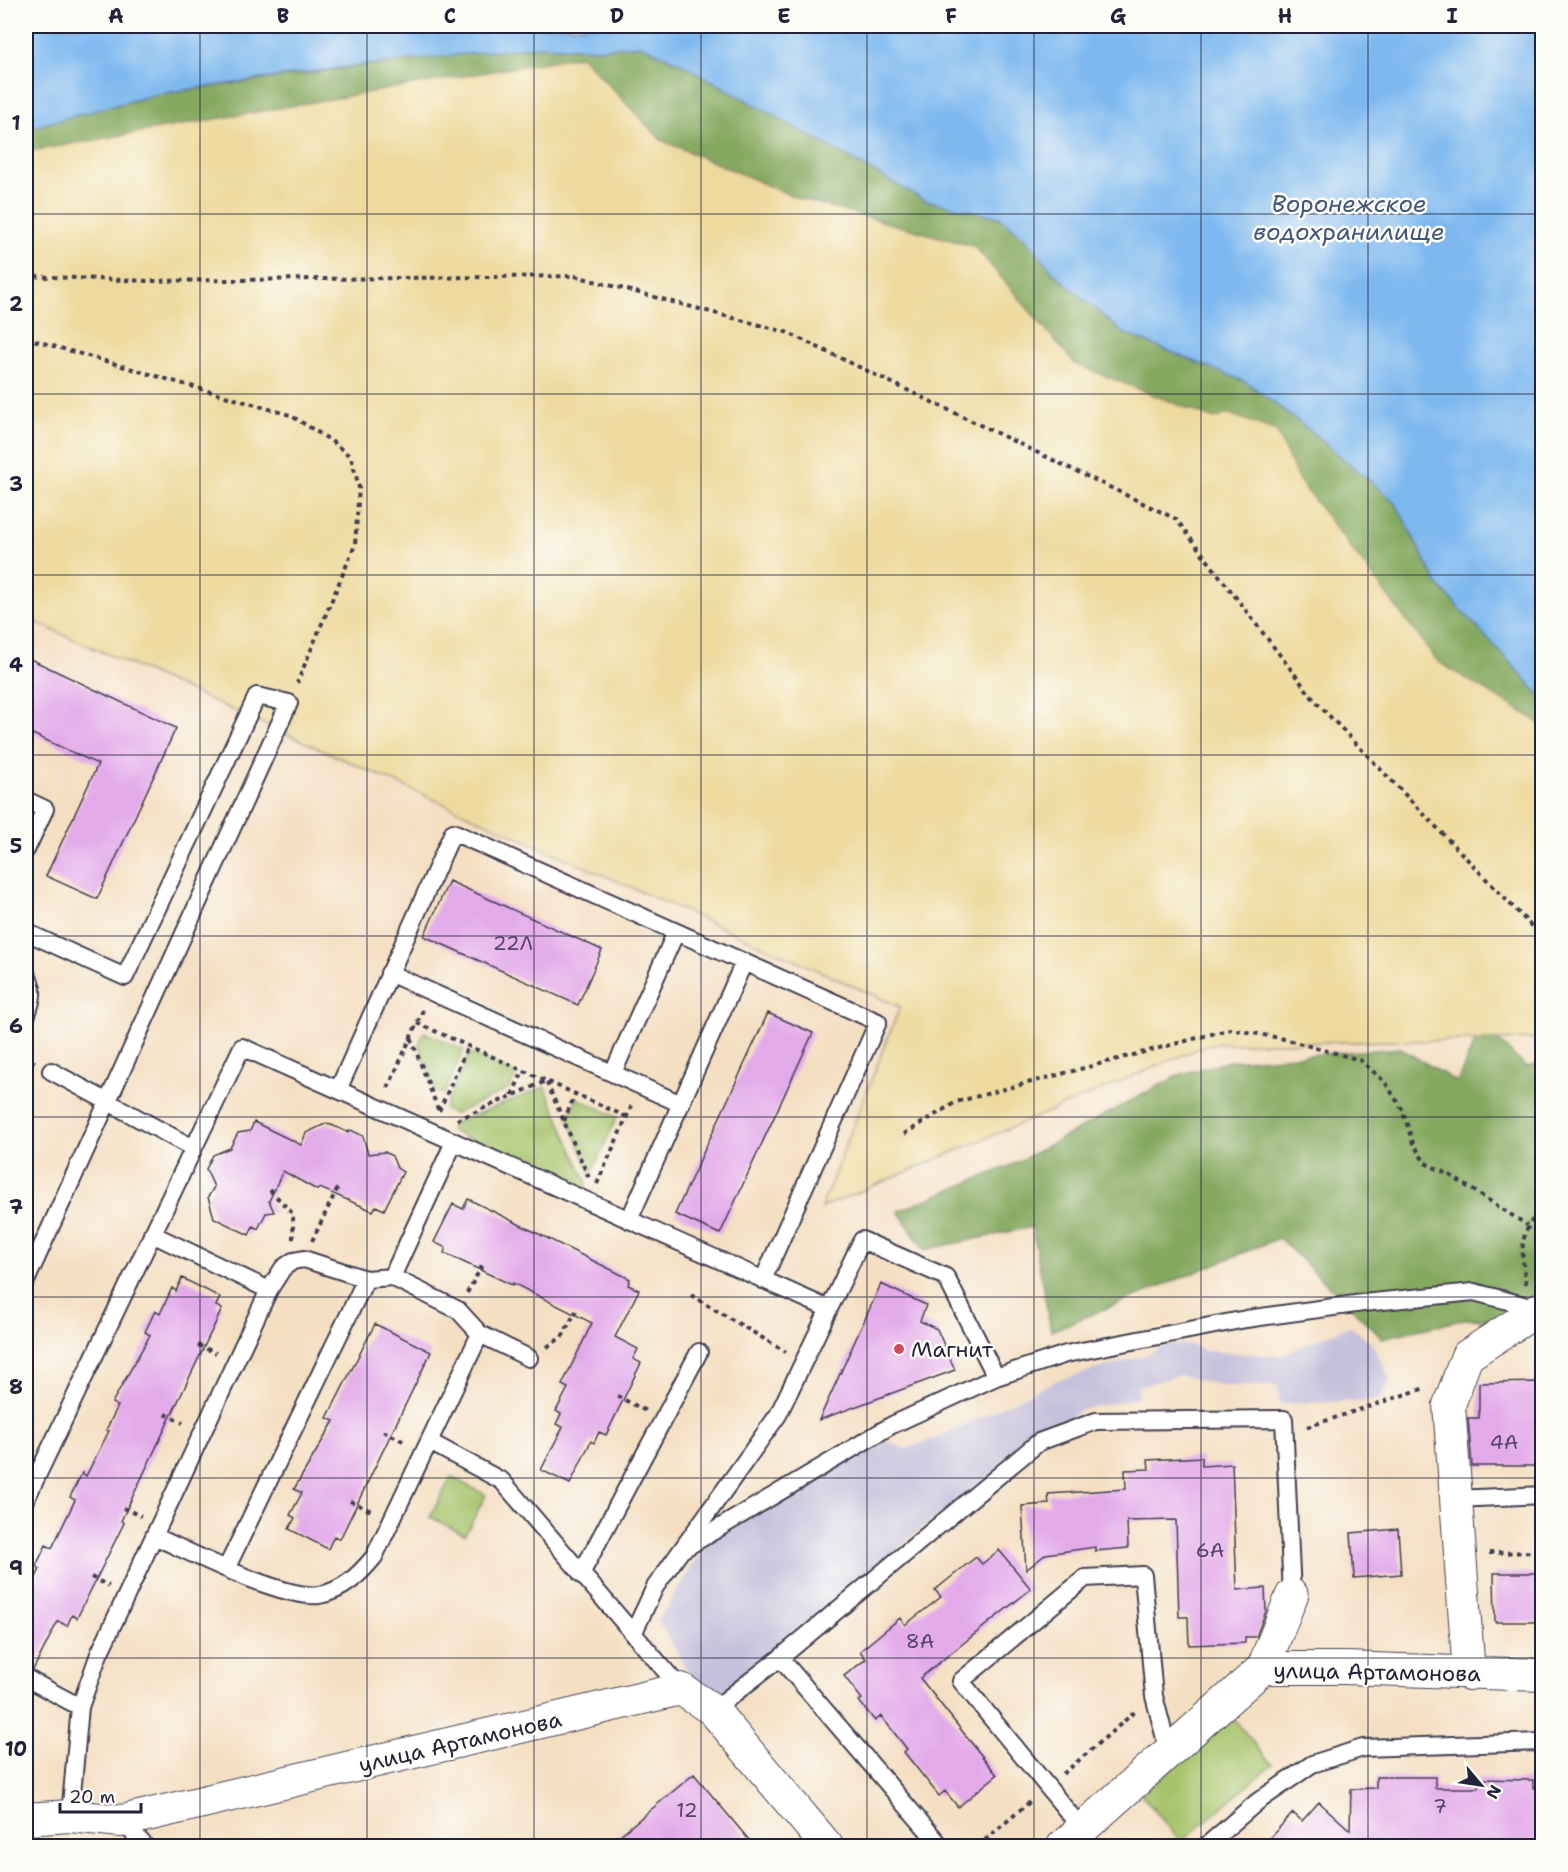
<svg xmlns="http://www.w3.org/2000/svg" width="1568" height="1872" viewBox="0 0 1568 1872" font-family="'Shantell Sans',sans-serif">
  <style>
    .industrial { fill: #c5c0db }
    .green { fill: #a6c36b; stroke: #647253; stroke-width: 1.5 }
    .forest { fill: #84a95f; stroke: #53664d; stroke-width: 1.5 }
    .sand { fill: #eeda9e; stroke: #887e6c; stroke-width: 1.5 }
    .water { fill: #7db8ef; stroke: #506d95; stroke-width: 1.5 }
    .building { fill: #e3aaea }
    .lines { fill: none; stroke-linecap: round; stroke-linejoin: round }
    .service-casing { stroke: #423e4f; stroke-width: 20 }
    .minor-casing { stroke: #423e4f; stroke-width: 34 }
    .path { stroke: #423e4f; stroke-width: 4; stroke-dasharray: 4.5 4.5; stroke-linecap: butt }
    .service { stroke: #fff; stroke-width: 16 }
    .minor { stroke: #fff; stroke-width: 32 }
    .grid { fill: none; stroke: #22223b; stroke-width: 1.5; stroke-opacity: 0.55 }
    .poi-dot { fill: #d1495b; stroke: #fdfcf7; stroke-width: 2 }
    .labels { text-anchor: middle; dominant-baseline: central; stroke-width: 5; stroke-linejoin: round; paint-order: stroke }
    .number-label { font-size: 20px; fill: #524467 }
    .poi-label { font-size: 22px; fill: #22223b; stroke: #fdfcf7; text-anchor: start }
    .street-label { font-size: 22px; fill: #22223b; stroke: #fdfcf7 }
    .water-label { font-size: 24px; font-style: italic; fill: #42567a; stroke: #fdfcf7 }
    .neatline { fill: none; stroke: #22223b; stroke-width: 2 }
    .grid-label { font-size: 20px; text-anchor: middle; font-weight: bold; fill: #22223b }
  </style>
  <rect width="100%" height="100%" fill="#fdfcf7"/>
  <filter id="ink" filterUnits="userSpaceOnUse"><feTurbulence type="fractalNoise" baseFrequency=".0167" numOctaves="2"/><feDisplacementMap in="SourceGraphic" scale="12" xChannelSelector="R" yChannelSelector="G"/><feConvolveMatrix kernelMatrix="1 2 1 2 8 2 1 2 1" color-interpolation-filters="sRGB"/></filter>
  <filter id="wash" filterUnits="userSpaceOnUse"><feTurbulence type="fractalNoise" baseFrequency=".008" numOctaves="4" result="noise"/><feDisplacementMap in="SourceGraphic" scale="24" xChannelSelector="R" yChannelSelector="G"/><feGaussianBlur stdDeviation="1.35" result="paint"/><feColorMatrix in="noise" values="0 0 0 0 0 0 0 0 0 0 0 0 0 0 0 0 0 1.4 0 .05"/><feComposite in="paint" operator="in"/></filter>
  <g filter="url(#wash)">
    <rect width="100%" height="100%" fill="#f4dfc2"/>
    <path class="industrial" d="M 1349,1326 L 1371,1342 L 1391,1380 L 1379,1400 L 1280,1404 L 1278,1386 L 1224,1386 L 1180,1375 L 1137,1387 L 1138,1398 L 1080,1410 L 916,1533 L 833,1609 L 715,1697 L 695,1684 L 658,1620 L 708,1542 L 882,1438 L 905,1449 L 939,1437 L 1058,1380 L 1145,1356 L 1166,1344 L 1192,1345 L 1206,1351 L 1280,1356 Z"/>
    <path class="green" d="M 424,1032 L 464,1050 L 444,1094 L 435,1091 L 419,1044 Z
      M 470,1053 L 516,1075 L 509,1089 L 454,1114 L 444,1109 Z
      M 545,1087 L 587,1183 L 582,1193 L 450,1130 L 452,1124 Z
      M 577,1098 L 617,1117 L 591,1174 L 568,1118 Z
      M 451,1477 L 486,1495 L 465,1535 L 430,1517 Z
      M 1233,1718 L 1272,1765 L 1181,1842 L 1141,1794 Z"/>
    <path class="forest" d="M 641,45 L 684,65 L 924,200 L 999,217 L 1026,239 L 1055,274 L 1123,333 L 1246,382 L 1308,429 L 1395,502 L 1438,585 L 1542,697 L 1542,727 L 1532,718 L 1438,662 L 1298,479 L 1276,431 L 1214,419 L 1075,364 L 975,247 L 797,198 L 661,140 L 581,56 L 26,152 L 26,129 L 157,94 L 445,55 L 540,46 L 596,49 Z
      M 1482,1025 L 1526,1067 L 1542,1063 L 1542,1320 L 1466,1319 L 1382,1338 L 1279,1238 L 1051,1331 L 1032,1227 L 924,1250 L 898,1211 L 1012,1165 L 1179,1075 L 1230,1061 L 1400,1048 L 1457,1082 Z"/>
    <path class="sand" d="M 581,56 L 661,140 L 797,198 L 975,247 L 1075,364 L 1214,419 L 1229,414 L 1276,431 L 1298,479 L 1438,662 L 1532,718 L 1542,727 L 1542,1039 L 1209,1044 L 821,1208 L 900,1007 L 26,618 L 26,152 Z"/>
    <path class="water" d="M 26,26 L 1542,26 L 1542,697 L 1438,585 L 1395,502 L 1308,429 L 1246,382 L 1123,333 L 1055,274 L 1026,239 L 999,217 L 924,200 L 684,65 L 641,45 L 596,49 L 540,46 L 354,66 L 157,94 L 26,129 Z"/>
    <g id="blocks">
      <path class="building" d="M 26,657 L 176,728 L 97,899 L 46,876 L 98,764 L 26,731 Z
        M 449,881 L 602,950 L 578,1005 L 424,936 Z
        M 768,1013 L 813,1033 L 720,1234 L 675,1214 Z
        M 254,1122 L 301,1145 L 306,1133 L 327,1123 L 347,1132 L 351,1130 L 363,1136 L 368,1154 L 385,1152 L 392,1156 L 397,1168 L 403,1172 L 384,1210 L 376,1206 L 373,1211 L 320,1188 L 317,1190 L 283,1171 L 269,1201 L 274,1212 L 266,1213 L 258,1229 L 253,1226 L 249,1235 L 214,1218 L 208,1197 L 214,1187 L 206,1169 L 213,1155 L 230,1148 L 238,1133 L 250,1131 Z
        M 468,1199 L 630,1279 L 628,1285 L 639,1290 L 615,1337 L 638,1349 L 633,1359 L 641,1363 L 606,1435 L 599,1432 L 594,1443 L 591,1441 L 570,1484 L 541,1470 L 563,1427 L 556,1424 L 561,1414 L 556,1411 L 568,1388 L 562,1385 L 592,1323 L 513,1283 L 512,1285 L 444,1253 L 446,1248 L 434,1242 L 453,1204 L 463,1209 Z
        M 182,1278 L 220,1297 L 216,1306 L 222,1309 L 121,1521 L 124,1523 L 77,1618 L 72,1615 L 67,1626 L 58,1621 L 33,1670 L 26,1668 L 26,1599 L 40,1569 L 36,1566 L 46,1545 L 52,1548 L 75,1500 L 70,1497 L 82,1473 L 86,1476 L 109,1431 L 106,1430 L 118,1406 L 112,1403 L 150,1335 L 145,1332 L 155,1311 L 160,1314 L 172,1288 L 176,1291 Z
        M 881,1284 L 926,1305 L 920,1321 L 937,1329 L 955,1370 L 819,1420 Z
        M 375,1324 L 431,1352 L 340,1539 L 334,1536 L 328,1549 L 289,1529 L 295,1518 L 290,1515 L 302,1493 L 294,1489 L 334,1421 L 327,1418 Z
        M 1542,1382 L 1542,1466 L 1472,1466 L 1468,1418 L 1479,1418 L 1479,1383 Z
        M 1202,1457 L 1202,1466 L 1232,1464 L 1237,1590 L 1265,1588 L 1266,1611 L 1256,1637 L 1245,1637 L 1245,1643 L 1189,1645 L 1188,1617 L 1179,1617 L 1176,1520 L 1127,1521 L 1128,1548 L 1095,1551 L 1095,1547 L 1046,1554 L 1026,1570 L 1022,1506 L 1049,1504 L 1048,1494 L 1126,1489 L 1125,1470 L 1149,1469 L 1148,1460 Z
        M 1398,1529 L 1401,1574 L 1354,1578 L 1351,1533 Z
        M 999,1550 L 1031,1589 L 920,1678 L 997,1775 L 958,1807 L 945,1791 L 939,1796 L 904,1752 L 907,1749 L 881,1716 L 875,1721 L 859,1701 L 862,1699 L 844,1676 L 866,1659 L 860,1651 L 900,1618 L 905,1625 L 941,1597 L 935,1590 L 976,1557 L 982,1564 Z
        M 1494,1573 L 1542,1573 L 1542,1622 L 1495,1622 Z
        M 694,1774 L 754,1846 L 607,1846 Z
        M 1376,1777 L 1435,1777 L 1435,1788 L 1478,1788 L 1478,1779 L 1533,1780 L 1533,1788 L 1542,1788 L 1542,1846 L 1262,1846 L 1293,1813 L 1302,1821 L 1319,1802 L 1350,1830 L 1351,1789 L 1376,1788 Z"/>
    </g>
  </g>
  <g filter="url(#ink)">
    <use href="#blocks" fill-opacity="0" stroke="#423e4f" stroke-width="1.5"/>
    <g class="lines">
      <defs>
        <path id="service" d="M 26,800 L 45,809 L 26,850
          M 26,932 L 125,977 L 257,696 L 289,703 L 26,1281
          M 389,973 L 681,1104
          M 26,974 C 36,989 32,1001 26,1017
          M 51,1071 L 193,1148
          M 613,1073 L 676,932
          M 338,1090 L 453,832 L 878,1022 L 763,1280
          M 629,1220 L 744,962
          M 152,1234 L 269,1290
          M 392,1277 L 454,1142
          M 430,1442 L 502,1481 L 681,1689
          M 26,1499 L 242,1047 L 829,1309
          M 1455,1499 L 1542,1495
          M 154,1536 C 190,1552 284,1600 319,1595 C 343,1591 359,1575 374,1557 L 480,1334
          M 682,1550 L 892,1425 L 996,1377 L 1066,1354 L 1246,1319 L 1363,1303 L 1474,1292 L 1539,1309
          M 227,1567 L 366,1279
          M 581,1574 L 699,1352
          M 633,1634 L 655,1587 L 778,1415 L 862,1240 L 946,1277 L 996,1377
          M 780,1658 L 941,1846
          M 26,1678 L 80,1707
          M 713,1710 L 780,1658 L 1039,1442 L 1096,1421 L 1284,1419 L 1292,1595
          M 70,1816 L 80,1707 L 99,1654 L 269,1290 L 283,1268 L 293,1261 L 304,1259 L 366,1279 L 392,1277 L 458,1310 L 480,1334 L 529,1358
          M 122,1821 L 145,1846
          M 1082,1829 L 961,1681 L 1085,1578 L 1143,1575 L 1154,1696 L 1168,1750
          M 1206,1846 L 1257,1802 L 1312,1764 L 1363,1748 L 1542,1742"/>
        <path id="minor" d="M 1263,1668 L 1292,1595
          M 1469,1674 L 1449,1405 L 1467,1356 L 1539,1309 L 1542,1309
          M 26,1819 L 70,1816 L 122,1821 L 681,1689 L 713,1710 L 827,1846
          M 1063,1846 L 1263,1668 L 1345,1668 L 1542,1675"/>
      </defs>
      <use href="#service" class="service-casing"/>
      <use href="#minor" class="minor-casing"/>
      <path class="path" d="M 26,276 L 148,281 L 575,276 L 786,332 L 1176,519 L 1315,701 L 1542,937
        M 26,338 L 290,415 L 330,440 L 351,457 L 359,487 L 355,545 L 297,683
        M 417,1023 L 627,1117
        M 411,1038 L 439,1112
        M 26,1057 L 35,1062
        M 388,1088 L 423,1010
        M 512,1095 L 523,1071
        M 439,1111 L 468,1046
        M 457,1120 L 546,1081 L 589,1178
        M 564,1121 L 575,1094
        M 904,1134 L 956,1102 L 1231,1029 L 1280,1038 L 1360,1060 L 1385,1082 L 1402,1109 L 1413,1143 L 1425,1163 L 1448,1174 L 1527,1225
        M 597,1184 L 632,1105
        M 270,1190 L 293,1214 L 293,1240
        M 312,1241 L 338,1187
        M 1526,1284 C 1521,1248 1518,1236 1542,1207
        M 467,1293 L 483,1264
        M 691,1295 L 786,1352
        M 198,1345 L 216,1353
        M 547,1347 L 562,1337 L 576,1311
        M 617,1396 L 646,1411
        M 165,1414 L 183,1423
        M 1307,1427 L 1425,1388
        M 383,1431 L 407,1443
        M 350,1501 L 371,1511
        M 123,1508 L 141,1516
        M 1489,1553 L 1542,1552
        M 91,1577 L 109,1586
        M 1063,1774 L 1137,1710
        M 978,1846 L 1032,1800"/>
      <use href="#service" class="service"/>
      <use href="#minor" class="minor"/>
    </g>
  </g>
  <path class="grid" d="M 200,26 L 200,1846M 367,26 L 367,1846M 534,26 L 534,1846M 701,26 L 701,1846M 867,26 L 867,1846M 1034,26 L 1034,1846M 1201,26 L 1201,1846M 1368,26 L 1368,1846M 26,214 L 1542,214M 26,394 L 1542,394M 26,575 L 1542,575M 26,755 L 1542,755M 26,936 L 1542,936M 26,1117 L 1542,1117M 26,1297 L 1542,1297M 26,1478 L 1542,1478M 26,1658 L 1542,1658"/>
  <circle class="poi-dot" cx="899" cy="1349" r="6"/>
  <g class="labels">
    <g class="number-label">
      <text x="513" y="943">22Л</text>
      <text x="1504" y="1442">4А</text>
      <text x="1210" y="1550">6А</text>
      <text x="920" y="1641">8А</text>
      <text x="1440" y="1806">7</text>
      <text x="687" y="1810">12</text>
    </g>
    <g class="poi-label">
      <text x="911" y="1349">Магнит</text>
    </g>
    <g class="street-label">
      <text transform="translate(1377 1672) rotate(1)">улица Артамонова</text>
      <text transform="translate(460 1742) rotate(-13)">улица Артамонова</text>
    </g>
    <g class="water-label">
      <text x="1349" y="204">Воронежское<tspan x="1349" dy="28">водохранилище</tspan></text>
    </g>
  </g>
  <rect width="1568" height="1872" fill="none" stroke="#fdfcf7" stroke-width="66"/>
  <g transform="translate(1481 1785) rotate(119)" stroke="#fdfcf7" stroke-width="4.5" paint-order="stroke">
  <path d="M0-4.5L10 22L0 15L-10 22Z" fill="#22223b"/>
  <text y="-9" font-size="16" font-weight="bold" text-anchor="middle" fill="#22223b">N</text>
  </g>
  <path d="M60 1803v9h81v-9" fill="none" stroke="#22223b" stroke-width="3"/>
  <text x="69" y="1803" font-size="18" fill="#22223b" stroke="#fdfcf7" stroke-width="4.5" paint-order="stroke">20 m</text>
  <rect x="33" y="33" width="1502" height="1806" class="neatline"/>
  <g class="grid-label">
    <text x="116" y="23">A</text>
    <text x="283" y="23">B</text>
    <text x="450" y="23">C</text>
    <text x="617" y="23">D</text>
    <text x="784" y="23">E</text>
    <text x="951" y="23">F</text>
    <text x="1118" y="23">G</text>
    <text x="1285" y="23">H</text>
    <text x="1452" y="23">I</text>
    <text x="16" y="130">1</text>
    <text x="16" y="311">2</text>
    <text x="16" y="491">3</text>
    <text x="16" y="672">4</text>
    <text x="16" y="853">5</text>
    <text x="16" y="1033">6</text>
    <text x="16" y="1214">7</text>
    <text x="16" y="1394">8</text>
    <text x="16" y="1575">9</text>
    <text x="16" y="1756">10</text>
  </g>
</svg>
